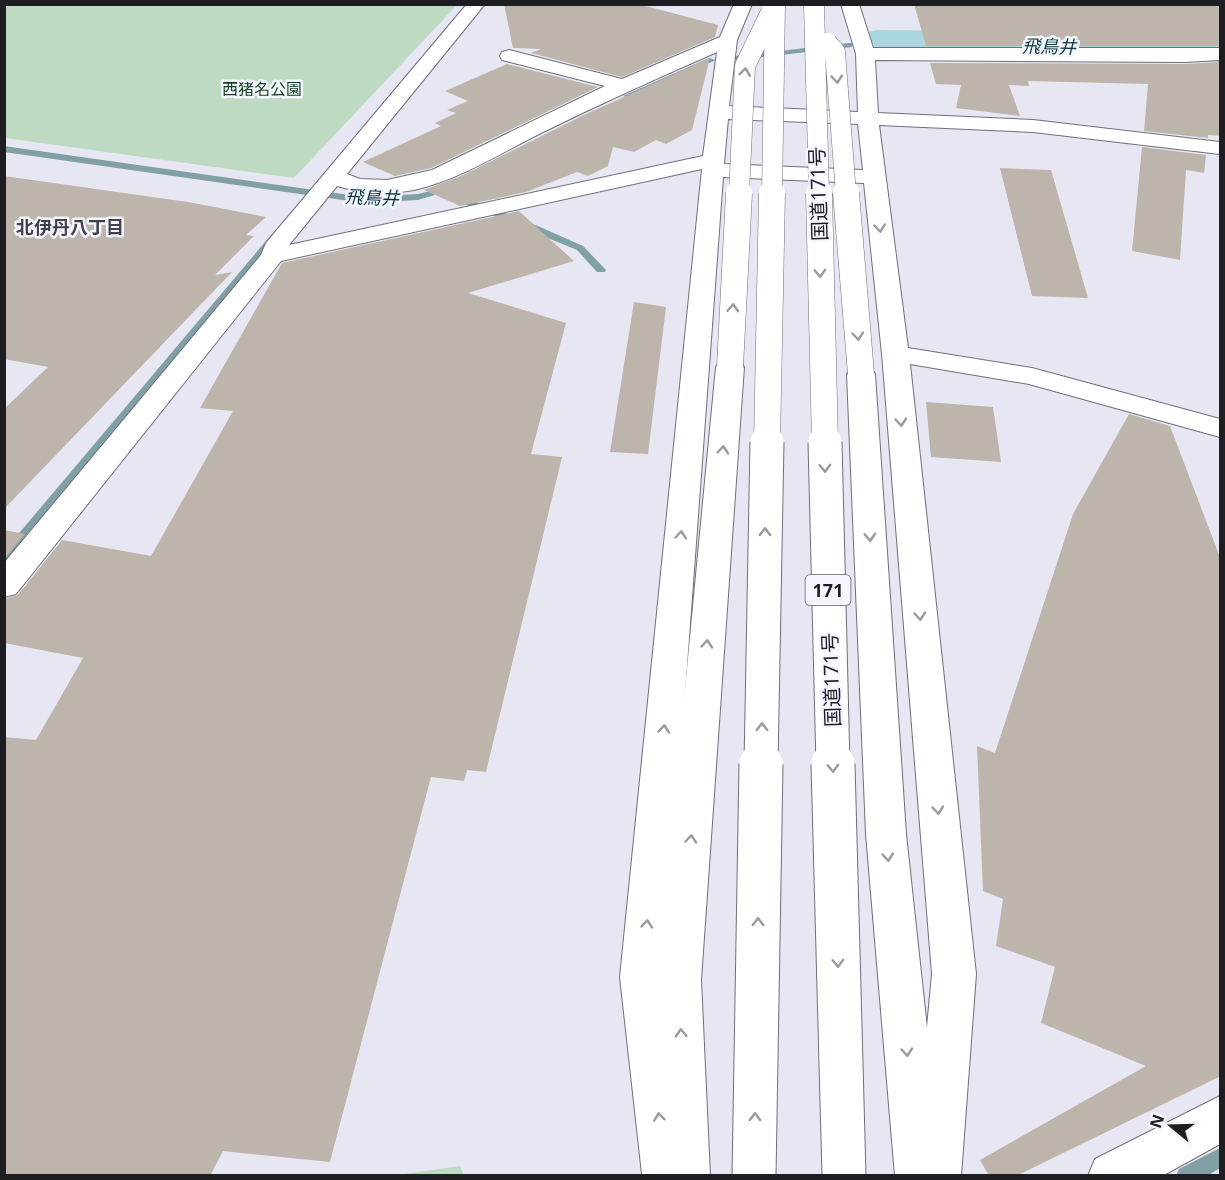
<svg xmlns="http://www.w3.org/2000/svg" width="1225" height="1180" viewBox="0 0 1225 1180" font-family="'Noto Sans','Noto Sans JP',sans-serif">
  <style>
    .green { fill: #bedac2 }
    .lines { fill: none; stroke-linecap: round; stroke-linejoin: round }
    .stream { fill: #80a0a6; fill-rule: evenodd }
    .river { fill: #aad7df; fill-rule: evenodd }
    .building { fill: #bdb4ab }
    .minor-casing { stroke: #6f6f7a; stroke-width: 2 }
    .trunk-casing { stroke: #6f6f7a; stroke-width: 2 }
    .minor { fill: #fff; fill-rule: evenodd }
    .trunk { fill: #fff; fill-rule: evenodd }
    .trunk-bridge-far3-casing { stroke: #6f6f7a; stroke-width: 21; stroke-linecap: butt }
    .trunk-bridge-far2-casing { stroke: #6f6f7a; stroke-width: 27; stroke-linecap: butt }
    .trunk-bridge-far1-casing { stroke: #6f6f7a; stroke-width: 35; stroke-linecap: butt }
    .trunk-bridge-casing { stroke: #6f6f7a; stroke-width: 45; stroke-linecap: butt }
    .trunk-bridge-far3 { stroke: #fff; stroke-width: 20 }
    .trunk-bridge-far2 { stroke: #fff; stroke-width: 26 }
    .trunk-bridge-far1 { stroke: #fff; stroke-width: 33 }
    .trunk-bridge { stroke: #fff; stroke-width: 43 }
    .oneway { stroke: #9a9a9c }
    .labels { text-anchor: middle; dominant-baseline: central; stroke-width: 5; stroke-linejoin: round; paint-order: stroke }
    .far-park-label { font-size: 16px; fill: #0f3f1d; stroke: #f4f5ff }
    .far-water-label { font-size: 18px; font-style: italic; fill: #09363c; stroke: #f4f5ff }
    .far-neighbourhood-label { font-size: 18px; font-weight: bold; fill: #41414b; stroke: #f4f5ff }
    .shield { fill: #f4f5ff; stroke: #5e5e64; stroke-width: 1.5 }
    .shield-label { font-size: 18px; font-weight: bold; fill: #1e1e22 }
    .street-label { font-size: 20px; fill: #1e1e22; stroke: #f4f5ff }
  </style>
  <rect width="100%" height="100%" fill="#e7e7f3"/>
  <path class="green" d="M 5,4 L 457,4 L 457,5 L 294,178 L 5,138 Z
    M 460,1166 L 464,1175 L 397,1175 Z"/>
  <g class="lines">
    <path class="stream" d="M 849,43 L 852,43 L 852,47 L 735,60 L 731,58 L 735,56 Z
      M 709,58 L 716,60 L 630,98 L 623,96 Z
      M 4,146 L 364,197 L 418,194 L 450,186 L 455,189 L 418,200 L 364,203 L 4,152 Z
      M 455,194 L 531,223 L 583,246 L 606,270 L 605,272 L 597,272 L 577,250 L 452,199 L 450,197 Z
      M 274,234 L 279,237 L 277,239 L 9,563 L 4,564 L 4,551 L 271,235 Z
      M 1220,1148 L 1220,1168 L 1207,1176 L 1176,1176 L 1179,1169 Z"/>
    <path class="river" d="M 877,30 L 1220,33 L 1220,62 L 877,58 L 860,54 L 853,44 L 860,34 Z"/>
  </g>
  <path class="building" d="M 504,4 L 638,4 L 718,25 L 715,37 L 622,77 L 531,53 L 541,49 L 513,48 Z
    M 914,4 L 1221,4 L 1221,46 L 926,46 Z
    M 710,58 L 692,130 L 666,144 L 656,140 L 634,152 L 613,147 L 608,166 L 588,176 L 577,172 L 526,192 L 460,206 L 424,190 L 463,175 L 584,115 Z
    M 1221,62 L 1221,136 L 1208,135 L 1208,138 L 1144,131 L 1148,84 L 1028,81 L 1029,86 L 1009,85 L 1020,116 L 956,108 L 961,85 L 936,84 L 930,63 L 1184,64 Z
    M 507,64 L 598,87 L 431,168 L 395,176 L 363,162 L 441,126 L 435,123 L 456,113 L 447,110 L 468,101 L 445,91 Z
    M 1142,147 L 1206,155 L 1204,173 L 1186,170 L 1180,260 L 1132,251 Z
    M 1000,168 L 1051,170 L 1088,298 L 1032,296 Z
    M 4,176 L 188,202 L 266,217 L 246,235 L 254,236 L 215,275 L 232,272 L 4,509 L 4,409 L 48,367 L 4,359 Z
    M 519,211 L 574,261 L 468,293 L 566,323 L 531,454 L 562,457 L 486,772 L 467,770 L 464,781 L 431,777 L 330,1162 L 223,1151 L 211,1174 L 4,1176 L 4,737 L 36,740 L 83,658 L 4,643 L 4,599 L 18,595 L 62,540 L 151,556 L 233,411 L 200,408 L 282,263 Z
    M 634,302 L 666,307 L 648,454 L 610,452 Z
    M 926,402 L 993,407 L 1001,462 L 931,457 Z
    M 1129,414 L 1170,426 L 1221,560 L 1221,1076 L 1016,1176 L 989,1176 L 980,1160 L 1146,1066 L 1041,1023 L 1055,967 L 996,946 L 1003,899 L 983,891 L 977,746 L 995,753 L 1073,514 Z
    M 4,530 L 25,534 L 4,559 Z"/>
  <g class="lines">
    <defs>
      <path id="minor" d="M 467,4 L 485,4 L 347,174 L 360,179 L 387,180 L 432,170 L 605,86 L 502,60 L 500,56 L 502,52 L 509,50 L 622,79 L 720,37 L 734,4 L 752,4 L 737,40 L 729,106 L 858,112 L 856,54 L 841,4 L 859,4 L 873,48 L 1220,48 L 1220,60 L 1184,62 L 875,60 L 878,113 L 1033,120 L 1220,142 L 1220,154 L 1033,132 L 879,125 L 908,348 L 1032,368 L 1220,419 L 1220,437 L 1029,384 L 910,364 L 976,974 L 961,1176 L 913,1176 L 932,974 L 882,354 L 864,183 L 723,177 L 664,977 L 690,1176 L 642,1174 L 620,977 L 702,169 L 281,261 L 16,594 L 4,597 L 4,563 L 261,255 L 266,243 ZM 717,52 L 703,156 L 289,245 L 337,186 C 363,194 388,195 414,190 C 458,180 499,154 539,134 C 598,105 657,78 717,52 ZM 728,119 L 858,124 L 863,170 L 724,164 Z
        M 1220,1096 L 1220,1144 L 1162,1176 L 1088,1176 L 1095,1159 Z"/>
      <path id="trunk" d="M 730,359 L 740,361 L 744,367 L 701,980 L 710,1176 L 662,1176 L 657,980 L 716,367 L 720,361 Z
        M 861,366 L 871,368 L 875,374 L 906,834 L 943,1176 L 895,1176 L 866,834 L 847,374 L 851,368 Z"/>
    </defs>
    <use href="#minor" class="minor-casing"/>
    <use href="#trunk" class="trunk-casing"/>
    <use href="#minor" class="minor"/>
    <use href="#trunk" class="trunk"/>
    <defs>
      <path id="trunk-bridge-far3" d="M 814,4 L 819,194
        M 827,43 L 835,52 L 846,194
        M 739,194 L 745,66 L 771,12
        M 772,194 L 775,4"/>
      <path id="trunk-bridge-far2" d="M 819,193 L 825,443
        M 846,193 L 861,374
        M 730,367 L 739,193
        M 767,443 L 772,193"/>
      <path id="trunk-bridge-far1" d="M 825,442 L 833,765
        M 761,765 L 767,442"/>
      <path id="trunk-bridge" d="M 833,764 L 844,1176
        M 754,1176 L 761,764"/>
    </defs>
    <use href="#trunk-bridge-far3" class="trunk-bridge-far3-casing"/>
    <use href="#trunk-bridge-far2" class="trunk-bridge-far2-casing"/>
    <use href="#trunk-bridge-far1" class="trunk-bridge-far1-casing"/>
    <use href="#trunk-bridge" class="trunk-bridge-casing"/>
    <use href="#trunk-bridge-far3" class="trunk-bridge-far3"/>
    <use href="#trunk-bridge-far2" class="trunk-bridge-far2"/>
    <use href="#trunk-bridge-far1" class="trunk-bridge-far1"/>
    <use href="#trunk-bridge" class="trunk-bridge"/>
  </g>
  <defs><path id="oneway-chevron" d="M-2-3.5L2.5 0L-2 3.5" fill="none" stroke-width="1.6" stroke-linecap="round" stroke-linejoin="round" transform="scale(1.5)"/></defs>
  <g class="oneway">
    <use href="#oneway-chevron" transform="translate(745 72) rotate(-82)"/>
    <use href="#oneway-chevron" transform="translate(837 79) rotate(85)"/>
    <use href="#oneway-chevron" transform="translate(880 228) rotate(84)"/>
    <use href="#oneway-chevron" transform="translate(820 273) rotate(88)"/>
    <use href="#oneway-chevron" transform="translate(733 308) rotate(-87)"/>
    <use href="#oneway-chevron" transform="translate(858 336) rotate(85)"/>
    <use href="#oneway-chevron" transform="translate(901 422) rotate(85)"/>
    <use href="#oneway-chevron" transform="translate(723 450) rotate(-85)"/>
    <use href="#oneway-chevron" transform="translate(825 468) rotate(88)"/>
    <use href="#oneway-chevron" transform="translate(765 532) rotate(-89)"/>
    <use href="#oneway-chevron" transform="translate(681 535) rotate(-85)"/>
    <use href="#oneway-chevron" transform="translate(870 537) rotate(87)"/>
    <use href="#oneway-chevron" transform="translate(920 616) rotate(85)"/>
    <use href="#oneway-chevron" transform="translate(707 644) rotate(-85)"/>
    <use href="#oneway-chevron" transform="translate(762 727) rotate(-89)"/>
    <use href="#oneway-chevron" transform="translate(664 729) rotate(-85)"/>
    <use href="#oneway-chevron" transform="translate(833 768) rotate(88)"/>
    <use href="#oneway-chevron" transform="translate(938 810) rotate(85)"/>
    <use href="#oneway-chevron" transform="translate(691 839) rotate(-85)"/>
    <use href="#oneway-chevron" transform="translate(888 857) rotate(85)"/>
    <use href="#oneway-chevron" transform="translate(758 922) rotate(-89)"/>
    <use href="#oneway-chevron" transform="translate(647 924) rotate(-85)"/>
    <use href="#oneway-chevron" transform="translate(838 963) rotate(88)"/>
    <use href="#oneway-chevron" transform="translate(681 1033) rotate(-92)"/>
    <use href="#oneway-chevron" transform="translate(907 1052) rotate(85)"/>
    <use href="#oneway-chevron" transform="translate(659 1117) rotate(-97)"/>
    <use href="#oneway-chevron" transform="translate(755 1117) rotate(-89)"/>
  </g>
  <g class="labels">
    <g class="far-park-label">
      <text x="262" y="89">西猪名公園</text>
    </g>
    <g class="far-water-label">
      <text transform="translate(1049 46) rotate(1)">飛鳥井</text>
      <text transform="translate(372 197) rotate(2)">飛鳥井</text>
    </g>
    <g class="far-neighbourhood-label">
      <text x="70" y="227">北伊丹八丁目</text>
    </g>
    <rect class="shield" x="805.5" y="575" width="45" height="30" rx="4.5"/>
    <g class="shield-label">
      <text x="828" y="590">171</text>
    </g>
    <g class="street-label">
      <text transform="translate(818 194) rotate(-92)">国道171号</text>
      <text transform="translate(831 680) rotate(-92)">国道171号</text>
    </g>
  </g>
  <rect width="1225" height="1180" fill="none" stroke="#1e1e22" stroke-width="12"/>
  <g transform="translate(1171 1126) rotate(289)" stroke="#f4f5ff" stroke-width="4.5" paint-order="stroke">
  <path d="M0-4.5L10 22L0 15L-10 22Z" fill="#1e1e22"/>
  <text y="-9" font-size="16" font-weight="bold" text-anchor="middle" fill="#1e1e22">N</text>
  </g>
</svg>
